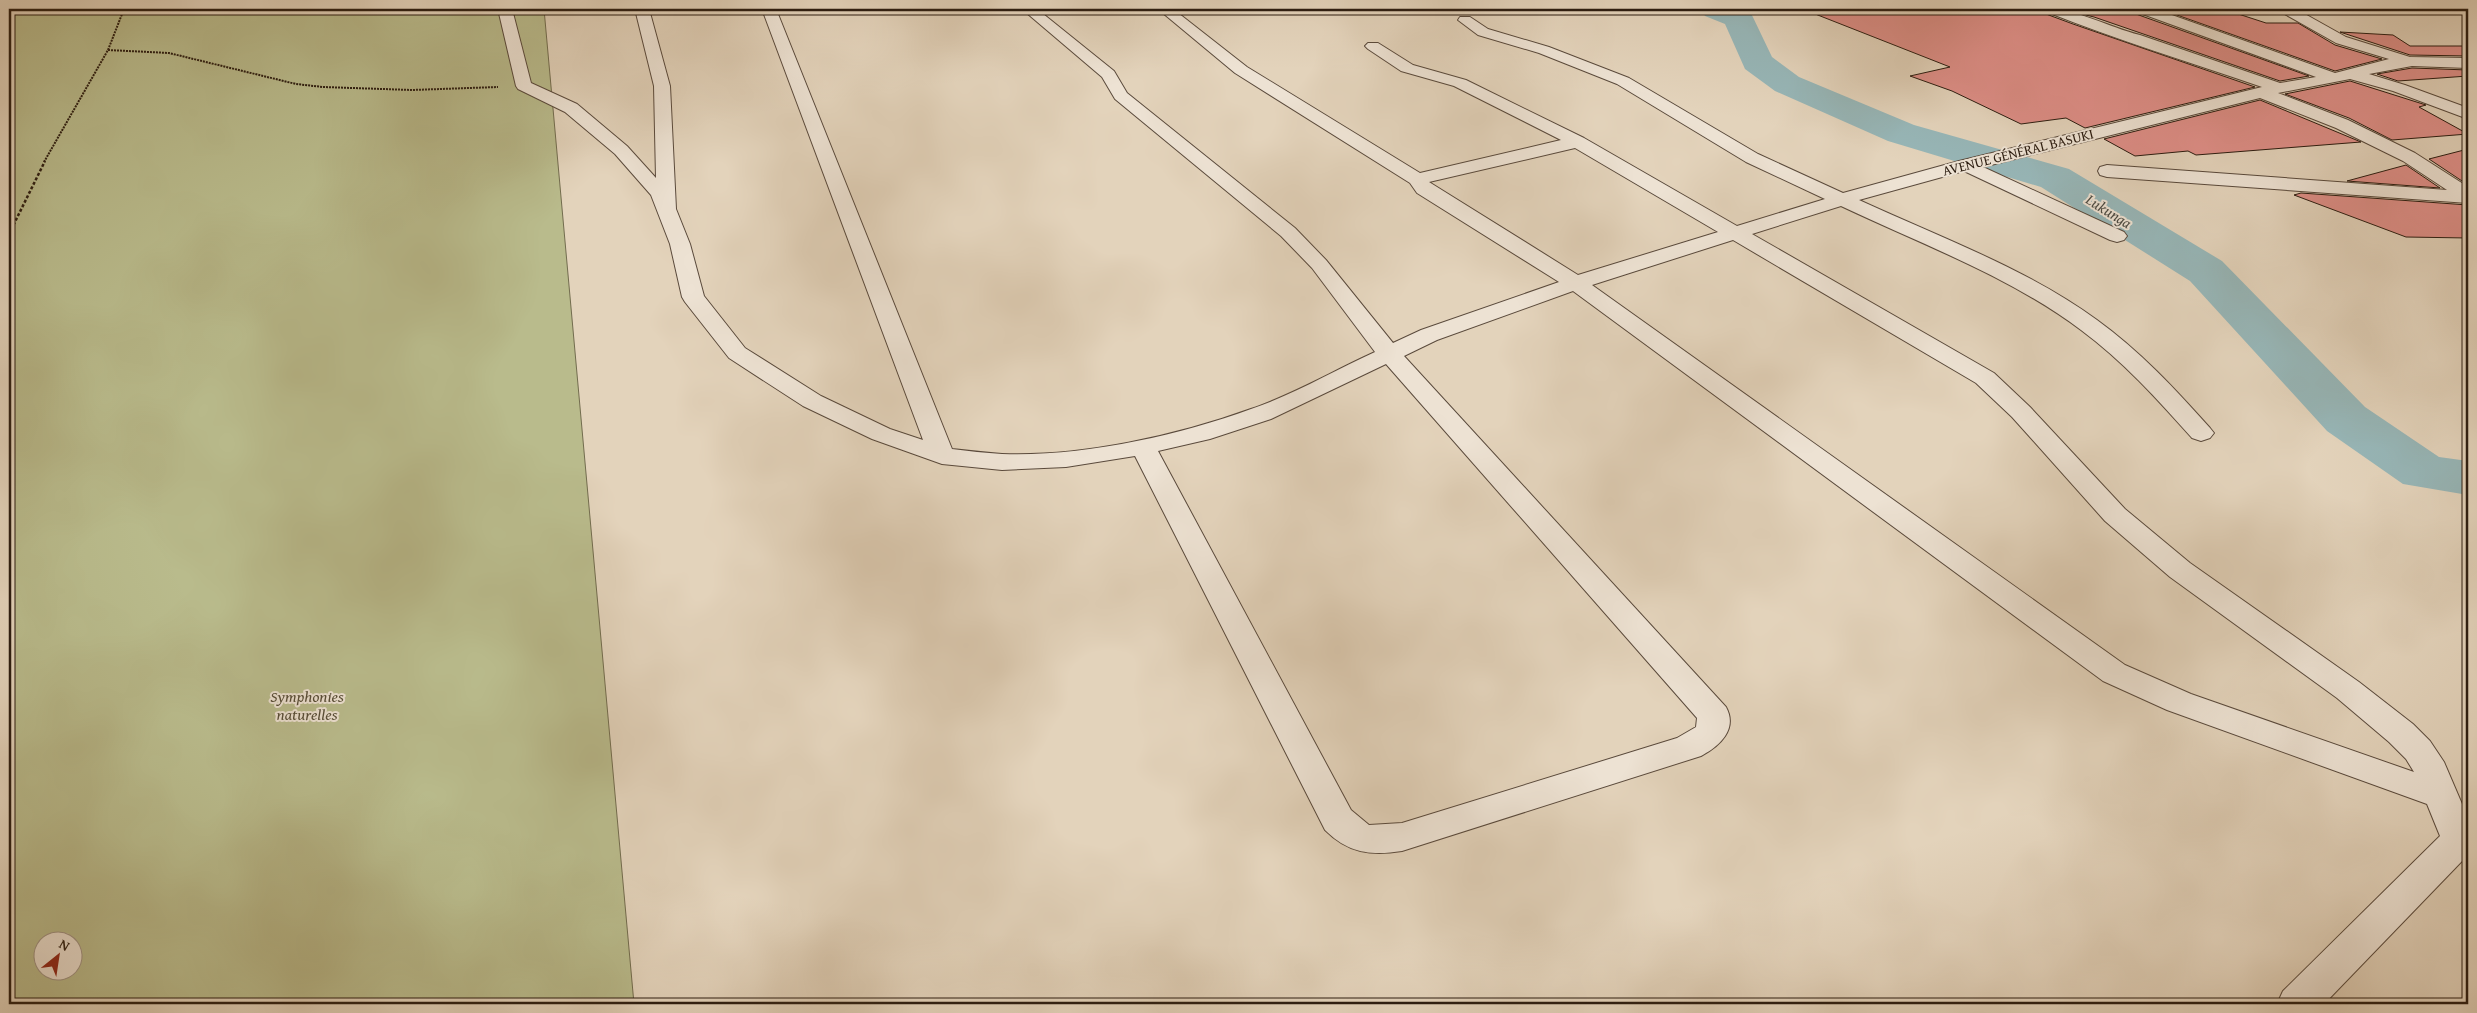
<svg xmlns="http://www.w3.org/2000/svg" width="2477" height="1013" viewBox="0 0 2477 1013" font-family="'Gentium Book Plus',serif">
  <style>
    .green { fill: #b9bb8c; stroke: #726c4e; fill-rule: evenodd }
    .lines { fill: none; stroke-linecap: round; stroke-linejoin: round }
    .river { fill: #97b6b7; fill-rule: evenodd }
    .building { fill: #de8f88; stroke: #2c1d11 }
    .street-casing { stroke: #5a4a3c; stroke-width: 2 }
    .path-far1 { stroke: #2c1d11; stroke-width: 2; stroke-dasharray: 2 1; stroke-linecap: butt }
    .path { stroke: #2c1d11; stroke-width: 2.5; stroke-dasharray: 3 2; stroke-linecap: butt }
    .street { fill: #ede2d3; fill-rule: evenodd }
    .labels { text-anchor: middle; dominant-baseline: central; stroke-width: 4; stroke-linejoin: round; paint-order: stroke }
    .far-street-label { font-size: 14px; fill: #2c1d11; stroke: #ede2d3 }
    .far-water-label { font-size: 15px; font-style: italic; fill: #4c4b43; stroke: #ede2d3 }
    .park-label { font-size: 16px; font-style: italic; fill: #564c36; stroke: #ede2d3 }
  </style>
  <rect width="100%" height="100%" fill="#e3d3bb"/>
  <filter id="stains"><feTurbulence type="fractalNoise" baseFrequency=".004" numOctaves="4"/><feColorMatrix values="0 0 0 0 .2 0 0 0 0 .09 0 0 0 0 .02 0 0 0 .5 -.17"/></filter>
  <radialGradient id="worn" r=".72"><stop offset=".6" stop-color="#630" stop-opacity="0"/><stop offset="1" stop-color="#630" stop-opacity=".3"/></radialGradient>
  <path class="green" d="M 9,9 L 544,9 L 634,1004 L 9,1004 ZM 42,940 L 72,940 L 72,970 L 42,970 Z"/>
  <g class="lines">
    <path class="river" d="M 1701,9 L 1743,9 L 1750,11 L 1772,57 L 1799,77 L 1914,125 L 2069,169 L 2222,261 L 2365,407 L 2439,457 L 2468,461 L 2468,495 L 2403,484 L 2327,431 L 2190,281 L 2041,187 L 1888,141 L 1775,91 L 1745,69 L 1725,24 L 1705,16 Z"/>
  </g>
  <path class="building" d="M 1806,9 L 2043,9 L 2046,14 L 2073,24 L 2255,87 L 2085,128 L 2066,118 L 2021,124 L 1952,91 L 1910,76 L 1950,67 L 1805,10 Z
    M 2062,9 L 2133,9 L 2136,14 L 2309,76 L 2280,81 L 2094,17 Z
    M 2160,9 L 2223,9 L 2266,23 L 2298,23 L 2335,45 L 2382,59 L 2335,71 Z
    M 2340,32 L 2393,35 L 2410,46 L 2468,46 L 2468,56 L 2410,55 Z
    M 2412,68 L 2468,70 L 2468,76 L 2398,81 L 2377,74 Z
    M 2350,81 L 2426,105 L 2419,107 L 2468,134 L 2392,140 L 2349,118 L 2285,94 Z
    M 2260,100 L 2361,142 L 2196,155 L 2188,151 L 2135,156 L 2104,139 Z
    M 2468,149 L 2468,185 L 2429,159 Z
    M 2406,165 L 2440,188 L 2347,181 Z
    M 2301,193 L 2468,205 L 2468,238 L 2406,237 L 2294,195 Z"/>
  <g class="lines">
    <defs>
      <path id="street" d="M 498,9 L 512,9 L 531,83 L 577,104 L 627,146 L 656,178 L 654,86 L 635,9 L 649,9 L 670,86 L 676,209 L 690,244 L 704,296 L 745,348 L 821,396 L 890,429 L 923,440 L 762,9 L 776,9 L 952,449 C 969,451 985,453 1002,454 C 1081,457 1177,436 1251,409 C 1293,395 1335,370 1375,352 L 1312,268 L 1281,236 L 1115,99 L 1102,77 L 1022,9 L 1037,9 L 1114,71 L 1127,93 L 1295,228 L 1326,260 L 1393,343 L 1421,330 L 1559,282 L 1417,193 L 1410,183 L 1235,73 L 1158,9 L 1173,9 L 1247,67 L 1420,173 L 1561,140 L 1454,86 L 1401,71 L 1368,49 L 1365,46 L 1368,43 L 1378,43 L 1413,65 L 1466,80 L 1584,138 L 1737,226 L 1825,199 L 1746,162 L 1617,84 L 1539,53 L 1478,35 L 1458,20 L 1460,17 L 1470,17 L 1488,29 L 1549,47 L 1629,78 L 1758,154 L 1843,193 L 1959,161 L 2262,87 C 2190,62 2117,40 2047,12 L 2045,9 C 2078,9 2108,27 2140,35 L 2280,83 L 2316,77 L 2137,12 L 2135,9 L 2155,9 L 2335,73 L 2389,59 L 2336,43 L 2281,12 L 2279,9 L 2296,9 L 2346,37 L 2410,57 L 2468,58 L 2468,68 L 2412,66 L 2369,74 L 2405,85 L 2468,108 L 2468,119 L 2393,91 L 2350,79 L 2278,93 L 2348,120 L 2415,153 L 2468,187 L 2468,203 L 2107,177 L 2100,175 L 2098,171 L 2100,167 L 2107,165 L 2447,190 L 2403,161 L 2336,128 L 2260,98 L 1983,167 L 2124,232 L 2127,236 L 2124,240 L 2117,242 L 2110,240 L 1964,171 L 1859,200 C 1939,237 2026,268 2097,320 C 2140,351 2175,389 2210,428 L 2214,433 L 2210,438 L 2201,441 L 2192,438 C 2157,399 2123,361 2081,330 C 2009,276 1921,244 1841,206 L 1752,234 L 1994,373 L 2030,407 L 2125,509 L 2190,563 L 2359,682 L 2413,724 L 2430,741 L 2444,762 L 2468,818 L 2468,862 L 2463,860 L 2324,1004 L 2277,1004 L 2283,991 L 2440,836 L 2427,804 L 2167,710 L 2103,681 L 1573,291 L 1437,340 L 1404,356 L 1726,707 C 1738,729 1720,746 1701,756 L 1402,851 C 1371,856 1348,853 1325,830 L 1135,456 L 1066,467 L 1002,470 L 942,464 L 872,439 L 803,406 L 729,358 L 685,302 L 682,297 L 670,244 L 651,195 L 615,154 L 565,112 L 518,89 L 516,86 ZM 1575,148 L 1718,232 L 1578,275 L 1429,182 ZM 1733,240 L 1976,383 L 2012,417 L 2105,521 L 2170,577 L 2337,698 L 2389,742 L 2406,759 L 2414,772 L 2191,694 L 2125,665 L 1592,285 ZM 1386,364 L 1697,718 L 1696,727 L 1677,738 L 1402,823 L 1369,825 L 1351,810 L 1158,451 L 1210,439 L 1271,419 Z"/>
    </defs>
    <use href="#street" class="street-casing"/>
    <path class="path-far1" d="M 108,50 L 169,53 L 296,84 L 323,87 L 412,90 L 498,87
      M 44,162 L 108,50 L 124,9"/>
    <path class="path" d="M 9,234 L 45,161"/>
    <use href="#street" class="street"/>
  </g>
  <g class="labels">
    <g class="far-street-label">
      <text transform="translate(2018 152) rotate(-14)">AVENUE GÉNÉRAL BASUKI</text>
    </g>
    <g class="far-water-label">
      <text transform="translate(2109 211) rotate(32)">Lukunga</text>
    </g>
    <g class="park-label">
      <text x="307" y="696">Symphonies<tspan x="307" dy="18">naturelles</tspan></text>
    </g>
  </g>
  <rect width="2477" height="1013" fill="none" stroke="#e3d3bb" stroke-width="30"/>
  <rect x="10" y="10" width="2457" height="993" fill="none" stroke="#2c1d11" stroke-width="2.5"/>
  <rect x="15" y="15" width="2447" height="983" fill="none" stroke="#2c1d11"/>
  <g transform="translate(58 956) rotate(30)"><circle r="24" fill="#ede2d3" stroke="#a09385"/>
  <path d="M0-4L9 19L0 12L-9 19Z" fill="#8f2418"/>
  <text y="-8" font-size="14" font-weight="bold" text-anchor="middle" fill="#2c1d11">N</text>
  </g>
  <rect width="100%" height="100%" filter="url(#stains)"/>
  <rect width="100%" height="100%" fill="url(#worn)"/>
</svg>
